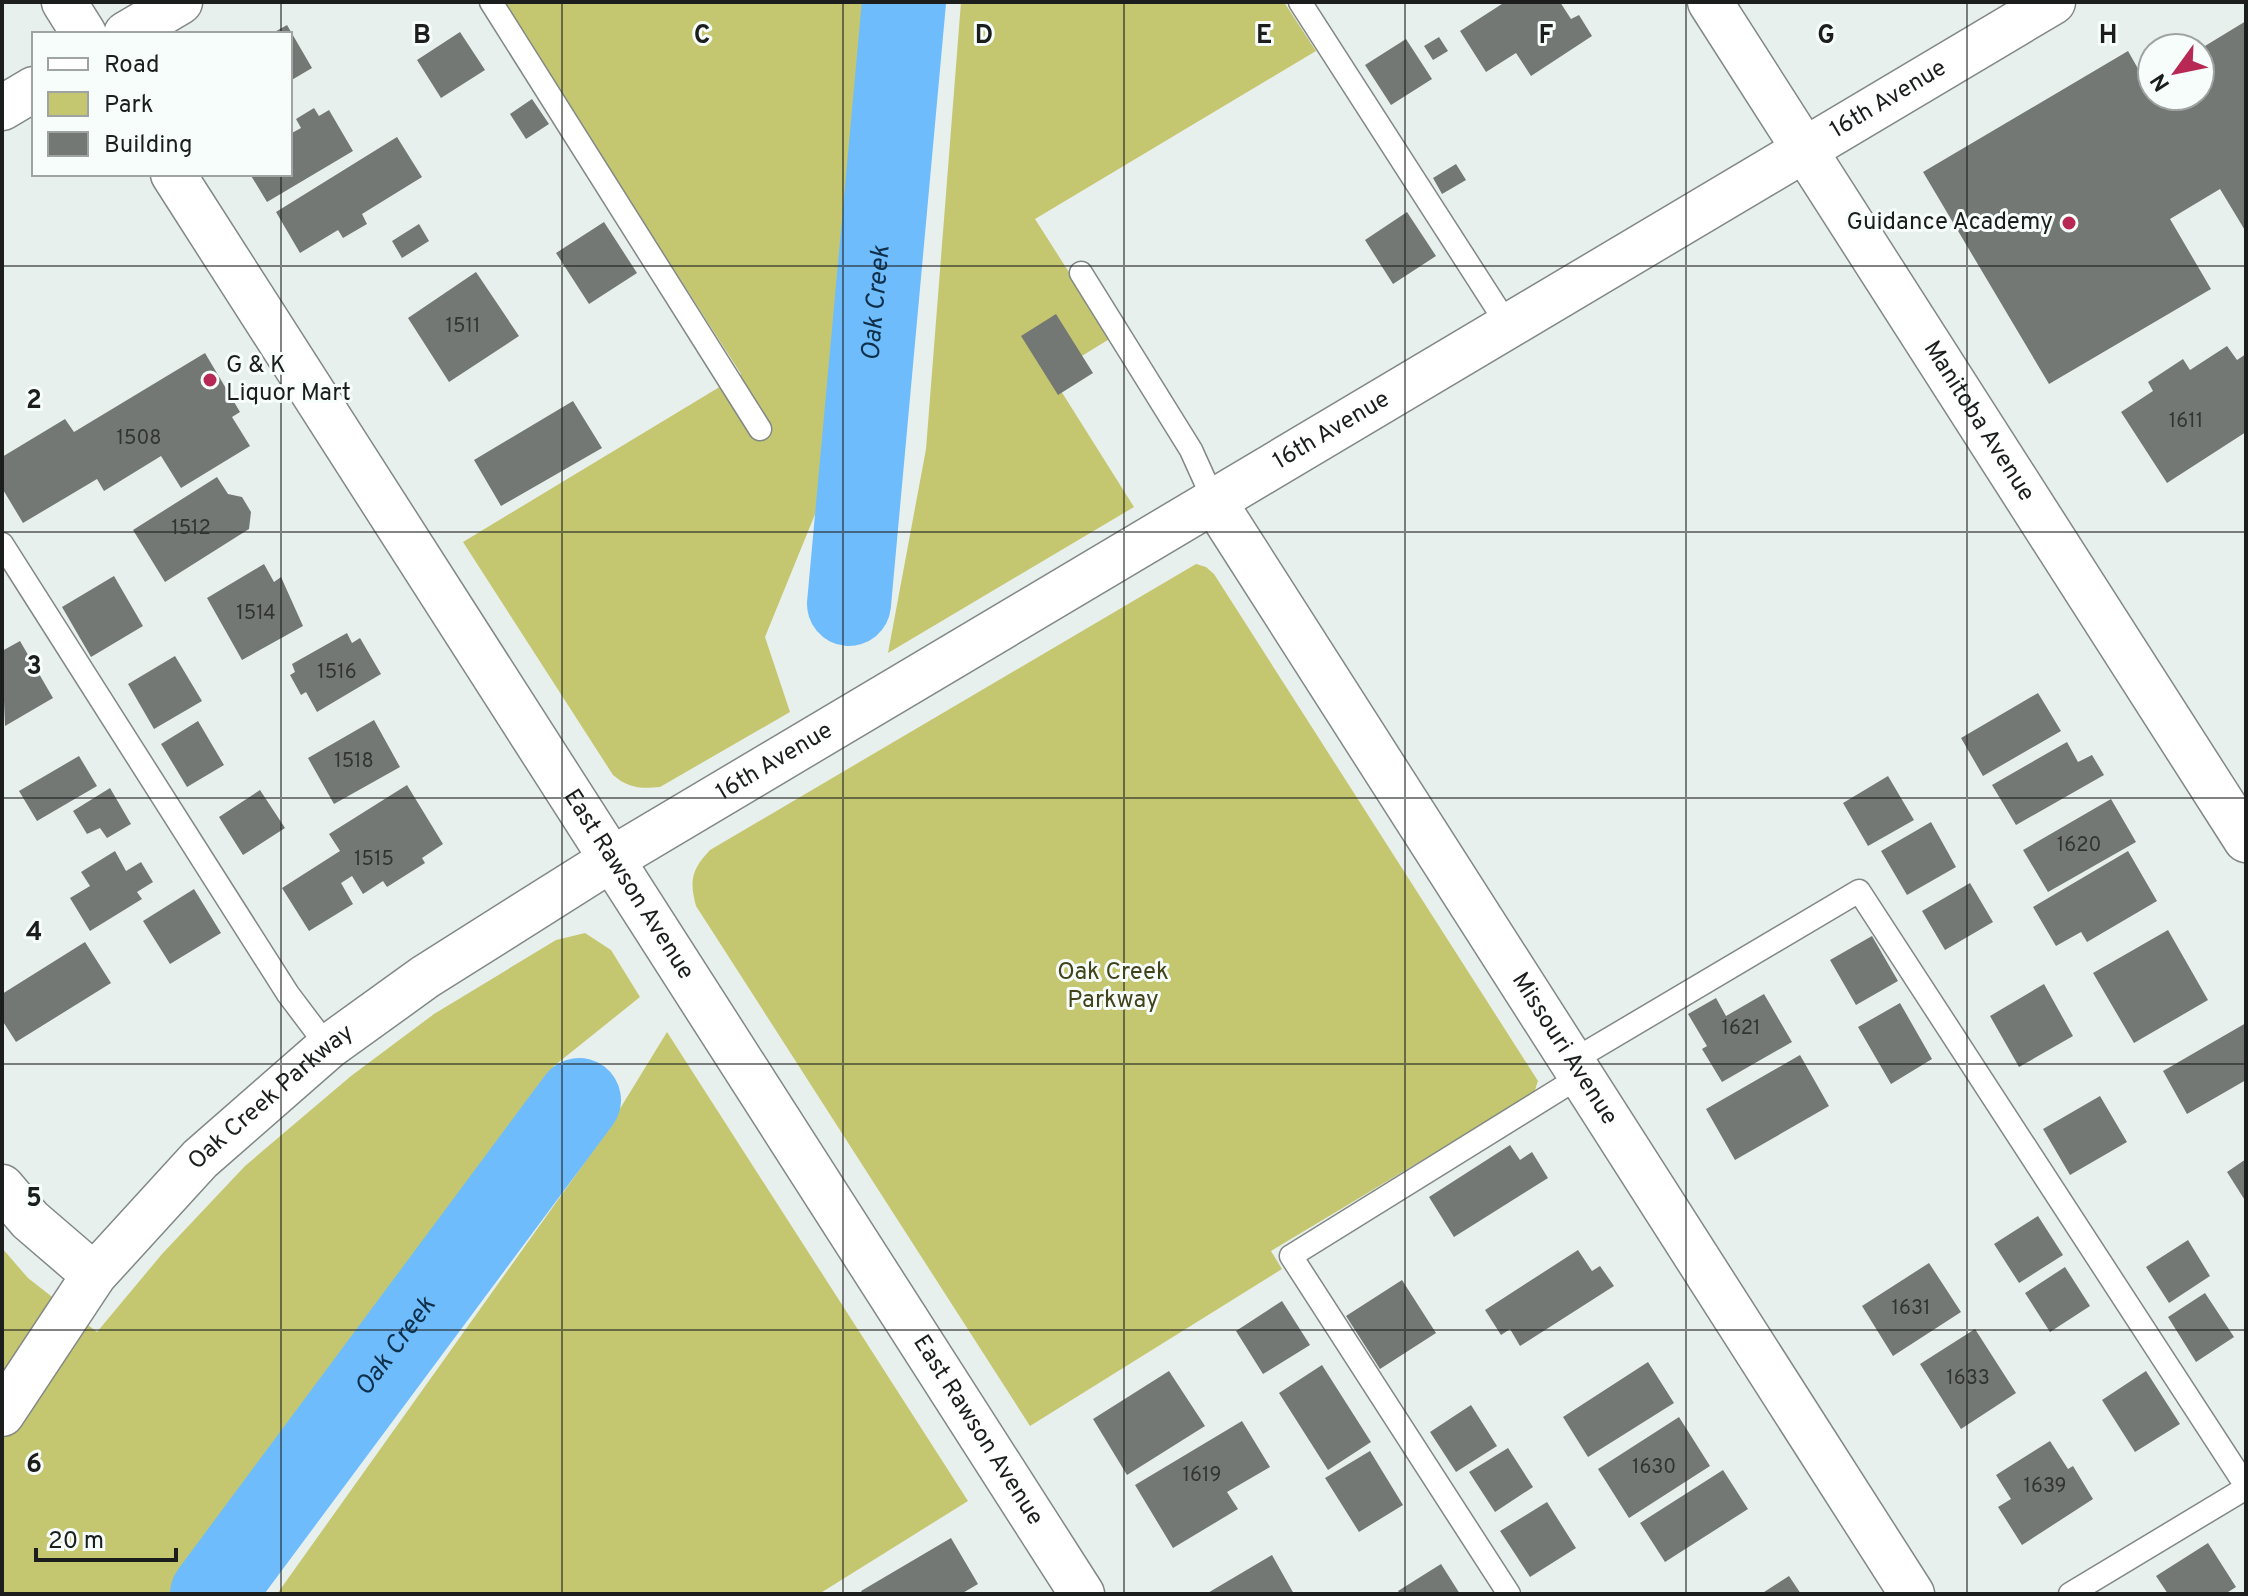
<svg xmlns="http://www.w3.org/2000/svg" width="2248" height="1596" viewBox="0 0 2248 1596" font-family="Overpass,sans-serif">
  <style>
    .green { fill: #c5c770 }
    .lines { fill: none; stroke-linecap: round; stroke-linejoin: round }
    .river { stroke: #6fbcfd; stroke-width: 84 }
    .building { fill: #747874 }
    .lane-casing { stroke: #818886; stroke-width: 25 }
    .street-casing { stroke: #818886; stroke-width: 47 }
    .secondary-casing { stroke: #818886; stroke-width: 47 }
    .lane { stroke: #fff; stroke-width: 22 }
    .street { stroke: #fff; stroke-width: 44 }
    .secondary { stroke: #fff; stroke-width: 44 }
    .grid { fill: none; stroke: #1c1e1e; stroke-width: 2; stroke-opacity: 0.55 }
    .poi-dot { fill: #b82855; stroke: #f6fdfb; stroke-width: 3 }
    .labels { text-anchor: middle; dominant-baseline: central; stroke-width: 6; stroke-linejoin: round; paint-order: stroke }
    .number-label { font-size: 20px; fill: #323434 }
    .street-label { font-size: 24px; fill: #1c1e1e; stroke: #f6fdfb }
    .poi-label { font-size: 24px; fill: #1c1e1e; stroke: #f6fdfb; text-anchor: end }
    .park-label { font-size: 24px; fill: #43431a; stroke: #f6fdfb }
    .water-label { font-size: 26px; font-style: italic; fill: #0f304a; stroke: #f6fdfb }
    .grid-label { font-size: 26px; text-anchor: middle; font-weight: bold; fill: #1c1e1e; stroke: #f6fdfb; stroke-width: 6; stroke-linejoin: round; paint-order: stroke }
  </style>
  <rect width="100%" height="100%" fill="#e8f0ed"/>
  <path class="green" d="M 502,2 L 885,2 L 840,453 L 765,637 L 790,712 L 660,787 C 640,789 628,788 613,775 L 463,542 L 741,374 Z
    M 961,2 L 1284,2 L 1316,51 L 1035,219 L 1111,338 L 1051,375 L 1134,507 L 888,653 L 926,449 Z
    M 1196,564 L 1206,567 L 1214,574 L 1538,1081 L 1534,1093 L 1271,1251 L 1282,1269 L 1030,1426 L 696,906 C 689,880 692,869 710,850 Z
    M 585,933 L 611,950 L 640,997 L 554,1066 L 231,1536 L 175,1594 L 2,1594 L 2,1248 L 28,1278 L 97,1332 L 162,1254 L 245,1166 L 351,1076 L 434,1014 L 556,940 Z
    M 667,1032 L 968,1501 L 819,1594 L 277,1594 L 602,1138 Z"/>
  <g class="lines">
    <g class="river">
      <path id="s1" d="M 849,604 L 904,2"/>
      <path id="s2" d="M 212,1594 L 579,1100"/>
    </g>
  </g>
  <path class="building" d="M 1505,2 L 1560,2 L 1571,19 L 1579,15 L 1592,36 L 1531,76 L 1516,53 L 1486,72 L 1460,31 Z
    M 2246,21 L 2246,232 L 2220,189 L 2170,219 L 2211,289 L 2049,384 L 1923,172 L 2128,51 L 2145,81 L 2152,77 L 2152,96 L 2200,96 L 2200,49 Z
    M 287,25 L 312,68 L 290,81 L 290,34 L 271,34 Z
    M 460,32 L 485,70 L 441,98 L 417,60 Z
    M 1439,37 L 1448,51 L 1433,60 L 1424,46 Z
    M 1406,39 L 1432,79 L 1391,105 L 1365,65 Z
    M 532,99 L 549,124 L 526,139 L 510,114 Z
    M 314,108 L 319,116 L 329,110 L 353,151 L 267,202 L 250,174 L 290,174 L 290,134 L 301,128 L 296,119 Z
    M 397,137 L 422,177 L 362,214 L 367,224 L 343,238 L 338,230 L 300,253 L 276,212 Z
    M 1456,164 L 1466,180 L 1442,194 L 1433,178 Z
    M 1407,212 L 1436,256 L 1393,284 L 1365,240 Z
    M 604,222 L 637,273 L 589,304 L 556,253 Z
    M 419,224 L 429,241 L 402,258 L 392,241 Z
    M 476,272 L 519,336 L 449,382 L 408,318 Z
    M 1056,314 L 1093,373 L 1058,395 L 1021,336 Z
    M 2227,346 L 2237,360 L 2246,354 L 2246,432 L 2167,483 L 2121,412 L 2153,391 L 2148,382 L 2183,359 L 2190,370 Z
    M 205,353 L 240,412 L 232,417 L 250,446 L 181,488 L 161,456 L 104,491 L 97,479 L 23,523 L 2,488 L 2,457 L 65,419 L 74,432 Z
    M 573,401 L 602,448 L 501,506 L 474,460 Z
    M 217,477 L 228,494 L 242,497 L 251,512 L 249,529 L 165,582 L 133,530 Z
    M 264,564 L 274,582 L 281,577 L 303,626 L 242,660 L 207,598 Z
    M 114,576 L 143,626 L 91,657 L 62,607 Z
    M 347,633 L 352,643 L 360,638 L 381,674 L 317,712 L 306,692 L 301,695 L 290,675 L 295,672 L 292,664 Z
    M 20,641 L 53,698 L 5,726 L 2,651 Z
    M 175,656 L 202,701 L 154,729 L 128,684 Z
    M 2038,693 L 2061,731 L 1983,776 L 1961,738 Z
    M 374,720 L 400,767 L 334,804 L 308,758 Z
    M 198,721 L 224,765 L 187,787 L 161,744 Z
    M 2067,742 L 2078,762 L 2092,755 L 2104,775 L 2016,825 L 1992,785 Z
    M 79,756 L 97,786 L 37,821 L 19,791 Z
    M 1888,776 L 1914,820 L 1868,846 L 1843,803 Z
    M 407,785 L 443,844 L 422,858 L 425,863 L 387,887 L 383,881 L 363,894 L 352,876 L 341,883 L 353,904 L 309,931 L 282,888 L 340,851 L 329,834 Z
    M 110,788 L 131,824 L 107,838 L 100,828 L 87,834 L 73,811 Z
    M 260,790 L 285,828 L 243,855 L 219,817 Z
    M 2111,799 L 2136,842 L 2048,892 L 2023,850 Z
    M 1931,822 L 1956,867 L 1907,895 L 1881,851 Z
    M 115,851 L 126,871 L 141,862 L 153,882 L 137,892 L 142,899 L 90,931 L 70,898 L 90,886 L 81,872 Z
    M 2128,851 L 2157,901 L 2087,942 L 2081,932 L 2056,946 L 2033,907 Z
    M 1970,883 L 1993,922 L 1945,950 L 1922,911 Z
    M 194,889 L 221,933 L 170,964 L 143,921 Z
    M 2168,930 L 2208,1000 L 2134,1043 L 2093,973 Z
    M 1872,936 L 1898,981 L 1856,1005 L 1830,960 Z
    M 85,942 L 111,983 L 16,1042 L 2,1020 L 2,994 Z
    M 2044,984 L 2073,1036 L 2019,1067 L 1990,1016 Z
    M 1764,994 L 1792,1042 L 1722,1082 L 1702,1049 L 1707,1046 L 1688,1014 L 1716,998 L 1726,1016 Z
    M 1900,1003 L 1932,1059 L 1891,1084 L 1858,1027 Z
    M 2246,1023 L 2246,1080 L 2187,1114 L 2163,1071 Z
    M 1800,1055 L 1829,1106 L 1735,1160 L 1706,1109 Z
    M 2100,1096 L 2127,1142 L 2070,1175 L 2043,1129 Z
    M 1510,1145 L 1520,1160 L 1532,1152 L 1548,1178 L 1454,1237 L 1429,1197 Z
    M 2246,1159 L 2246,1202 L 2227,1172 Z
    M 2038,1216 L 2063,1255 L 2019,1283 L 1994,1244 Z
    M 2188,1240 L 2210,1276 L 2169,1303 L 2146,1267 Z
    M 1578,1250 L 1592,1271 L 1600,1266 L 1614,1286 L 1520,1346 L 1510,1329 L 1501,1335 L 1485,1310 Z
    M 1929,1263 L 1961,1312 L 1893,1356 L 1862,1306 Z
    M 2065,1267 L 2090,1306 L 2050,1332 L 2025,1293 Z
    M 1402,1280 L 1436,1333 L 1380,1369 L 1346,1316 Z
    M 2205,1293 L 2234,1337 L 2196,1362 L 2168,1317 Z
    M 1282,1301 L 1310,1345 L 1263,1374 L 1236,1331 Z
    M 1975,1329 L 2016,1393 L 1961,1429 L 1920,1364 Z
    M 1648,1362 L 1674,1403 L 1588,1457 L 1563,1417 Z
    M 1322,1365 L 1371,1442 L 1328,1470 L 1279,1393 Z
    M 1169,1371 L 1205,1426 L 1127,1475 L 1093,1419 Z
    M 2146,1371 L 2180,1424 L 2135,1452 L 2102,1400 Z
    M 1471,1405 L 1497,1446 L 1456,1472 L 1430,1432 Z
    M 1679,1417 L 1710,1466 L 1629,1518 L 1598,1469 Z
    M 1242,1421 L 1270,1467 L 1227,1492 L 1238,1509 L 1173,1548 L 1135,1485 Z
    M 2050,1441 L 2068,1469 L 2073,1466 L 2093,1499 L 2022,1545 L 1998,1507 L 2011,1499 L 1996,1475 Z
    M 1508,1448 L 1533,1487 L 1495,1512 L 1469,1472 Z
    M 1370,1451 L 1403,1505 L 1359,1532 L 1325,1478 Z
    M 1723,1470 L 1748,1509 L 1665,1562 L 1640,1523 Z
    M 1547,1502 L 1576,1548 L 1530,1577 L 1500,1531 Z
    M 951,1538 L 978,1584 L 961,1594 L 863,1594 L 861,1591 Z
    M 2208,1543 L 2236,1587 L 2225,1594 L 2168,1594 L 2156,1576 Z
    M 1272,1555 L 1294,1594 L 1206,1594 Z
    M 1441,1564 L 1460,1594 L 1400,1594 L 1398,1591 Z
    M 1789,1576 L 1801,1594 L 1761,1594 Z"/>
  <g class="lines">
    <defs>
      <path id="lane" d="M 491,2 L 760,429
        M 1300,2 L 1509,327
        M 1081,273 L 1191,450 L 1215,503
        M 2,544 L 288,994 L 328,1047
        M 1572,1061 L 1859,891 L 2246,1486
        M 1509,1594 L 1291,1256 L 1581,1076
        M 2070,1594 L 2246,1488"/>
      <g id="street">
        <path id="s3" d="M 1710,2 L 2246,840"/>
        <path id="s4" d="M 1215,503 L 1912,1594"/>
        <path d="M 2,1187 L 30,1220 L 94,1275"/>
        <path id="s5" d="M 2,1414 L 94,1275 L 200,1159 L 328,1047 L 425,977 L 612,859 L 2053,2"/>
      </g>
      <g id="secondary">
        <path d="M 64,2 L 84,34"/>
        <path d="M 126,34 L 180,2"/>
        <path d="M 2,108 L 34,89"/>
        <path id="s6" d="M 173,174 L 1082,1594"/>
      </g>
    </defs>
    <use href="#lane" class="lane-casing"/>
    <use href="#street" class="street-casing"/>
    <use href="#secondary" class="secondary-casing"/>
    <use href="#lane" class="lane"/>
    <use href="#street" class="street"/>
    <use href="#secondary" class="secondary"/>
  </g>
  <path class="grid" d="M 281,2 L 281,34M 562,2 L 562,1594M 843,2 L 843,1594M 1124,2 L 1124,1594M 1405,2 L 1405,1594M 1686,2 L 1686,1594M 1967,2 L 1967,1594M 281,174 L 281,1594M 2,266 L 2246,266M 2,532 L 2246,532M 2,798 L 2246,798M 2,1064 L 2246,1064M 2,1330 L 2246,1330"/>
  <g class="poi-dot">
    <circle cx="2069" cy="223" r="8"/>
    <circle cx="210" cy="380" r="8"/>
  </g>
  <g class="labels">
    <g class="number-label">
      <text x="463" y="327">1511</text>
      <text x="2186" y="422">1611</text>
      <text x="139" y="439">1508</text>
      <text x="191" y="529">1512</text>
      <text x="256" y="614">1514</text>
      <text x="337" y="673">1516</text>
      <text x="354" y="762">1518</text>
      <text x="2079" y="846">1620</text>
      <text x="374" y="860">1515</text>
      <text x="1741" y="1029">1621</text>
      <text x="1911" y="1309">1631</text>
      <text x="1968" y="1379">1633</text>
      <text x="1654" y="1468">1630</text>
      <text x="1202" y="1476">1619</text>
      <text x="2045" y="1487">1639</text>
    </g>
    <g class="street-label">
      <text stroke="none"><textPath href="#s5" startOffset="2320">16th Avenue</textPath></text>
      <text stroke="none"><textPath href="#s3" startOffset="498">Manitoba Avenue</textPath></text>
      <text stroke="none"><textPath href="#s5" startOffset="1672">16th Avenue</textPath></text>
      <text stroke="none"><textPath href="#s5" startOffset="1024">16th Avenue</textPath></text>
      <text stroke="none"><textPath href="#s6" startOffset="844">East Rawson Avenue</textPath></text>
      <text stroke="none"><textPath href="#s4" startOffset="648">Missouri Avenue</textPath></text>
      <text stroke="none"><textPath href="#s5" startOffset="418">Oak Creek Parkway</textPath></text>
      <text stroke="none"><textPath href="#s6" startOffset="1492">East Rawson Avenue</textPath></text>
    </g>
    <g class="poi-label">
      <text x="2053" y="223">Guidance Academy</text>
      <text x="226" y="366" text-anchor="start">G &amp; K<tspan x="226" dy="28">Liquor Mart</tspan></text>
    </g>
    <g class="park-label">
      <text x="1113" y="973">Oak Creek<tspan x="1113" dy="28">Parkway</tspan></text>
    </g>
    <g class="water-label">
      <text stroke="none"><textPath href="#s1" startOffset="302">Oak Creek</textPath></text>
      <text stroke="none"><textPath href="#s2" startOffset="308">Oak Creek</textPath></text>
    </g>
  </g>
  <g class="grid-label">
    <text x="422" y="43">B</text>
    <text x="702" y="43">C</text>
    <text x="984" y="43">D</text>
    <text x="1264" y="43">E</text>
    <text x="1546" y="43">F</text>
    <text x="1826" y="43">G</text>
    <text x="2108" y="43">H</text>
    <text x="34" y="408">2</text>
    <text x="34" y="674">3</text>
    <text x="34" y="940">4</text>
    <text x="34" y="1206">5</text>
    <text x="34" y="1472">6</text>
  </g>
  <rect width="2248" height="1596" fill="none" stroke="#1c1e1e" stroke-width="8"/>
  <rect x="32" y="32" width="260" height="144" fill="#f6fdfb" stroke="#9fa4a3" stroke-width="2"/>
  <rect x="48" y="58" width="40" height="12" fill="#ffffff" stroke="#9fa4a3" stroke-width="2"/>
  <text x="104" y="72" font-size="24" fill="#1c1e1e">Road</text>
  <rect x="48" y="92" width="40" height="24" fill="#c5c770" stroke="#9fa4a3" stroke-width="2"/>
  <text x="104" y="112" font-size="24" fill="#1c1e1e">Park</text>
  <rect x="48" y="132" width="40" height="24" fill="#747874" stroke="#9fa4a3" stroke-width="2"/>
  <text x="104" y="152" font-size="24" fill="#1c1e1e">Building</text>
  <g transform="translate(2176 72) rotate(237)"><circle r="38" fill="#f6fdfb" stroke="#9fa4a3" stroke-width="2"/>
  <path d="M0-6L14 30L0 20L-14 30Z" fill="#b82855"/>
  <text y="-12" font-size="22" font-weight="bold" text-anchor="middle" fill="#1c1e1e">N</text>
  </g>
  <path d="M36 1548v12h140v-12" fill="none" stroke="#1c1e1e" stroke-width="4"/>
  <text x="48" y="1548" font-size="24" fill="#1c1e1e" stroke="#f6fdfb" stroke-width="6" paint-order="stroke">20 m</text>
</svg>
